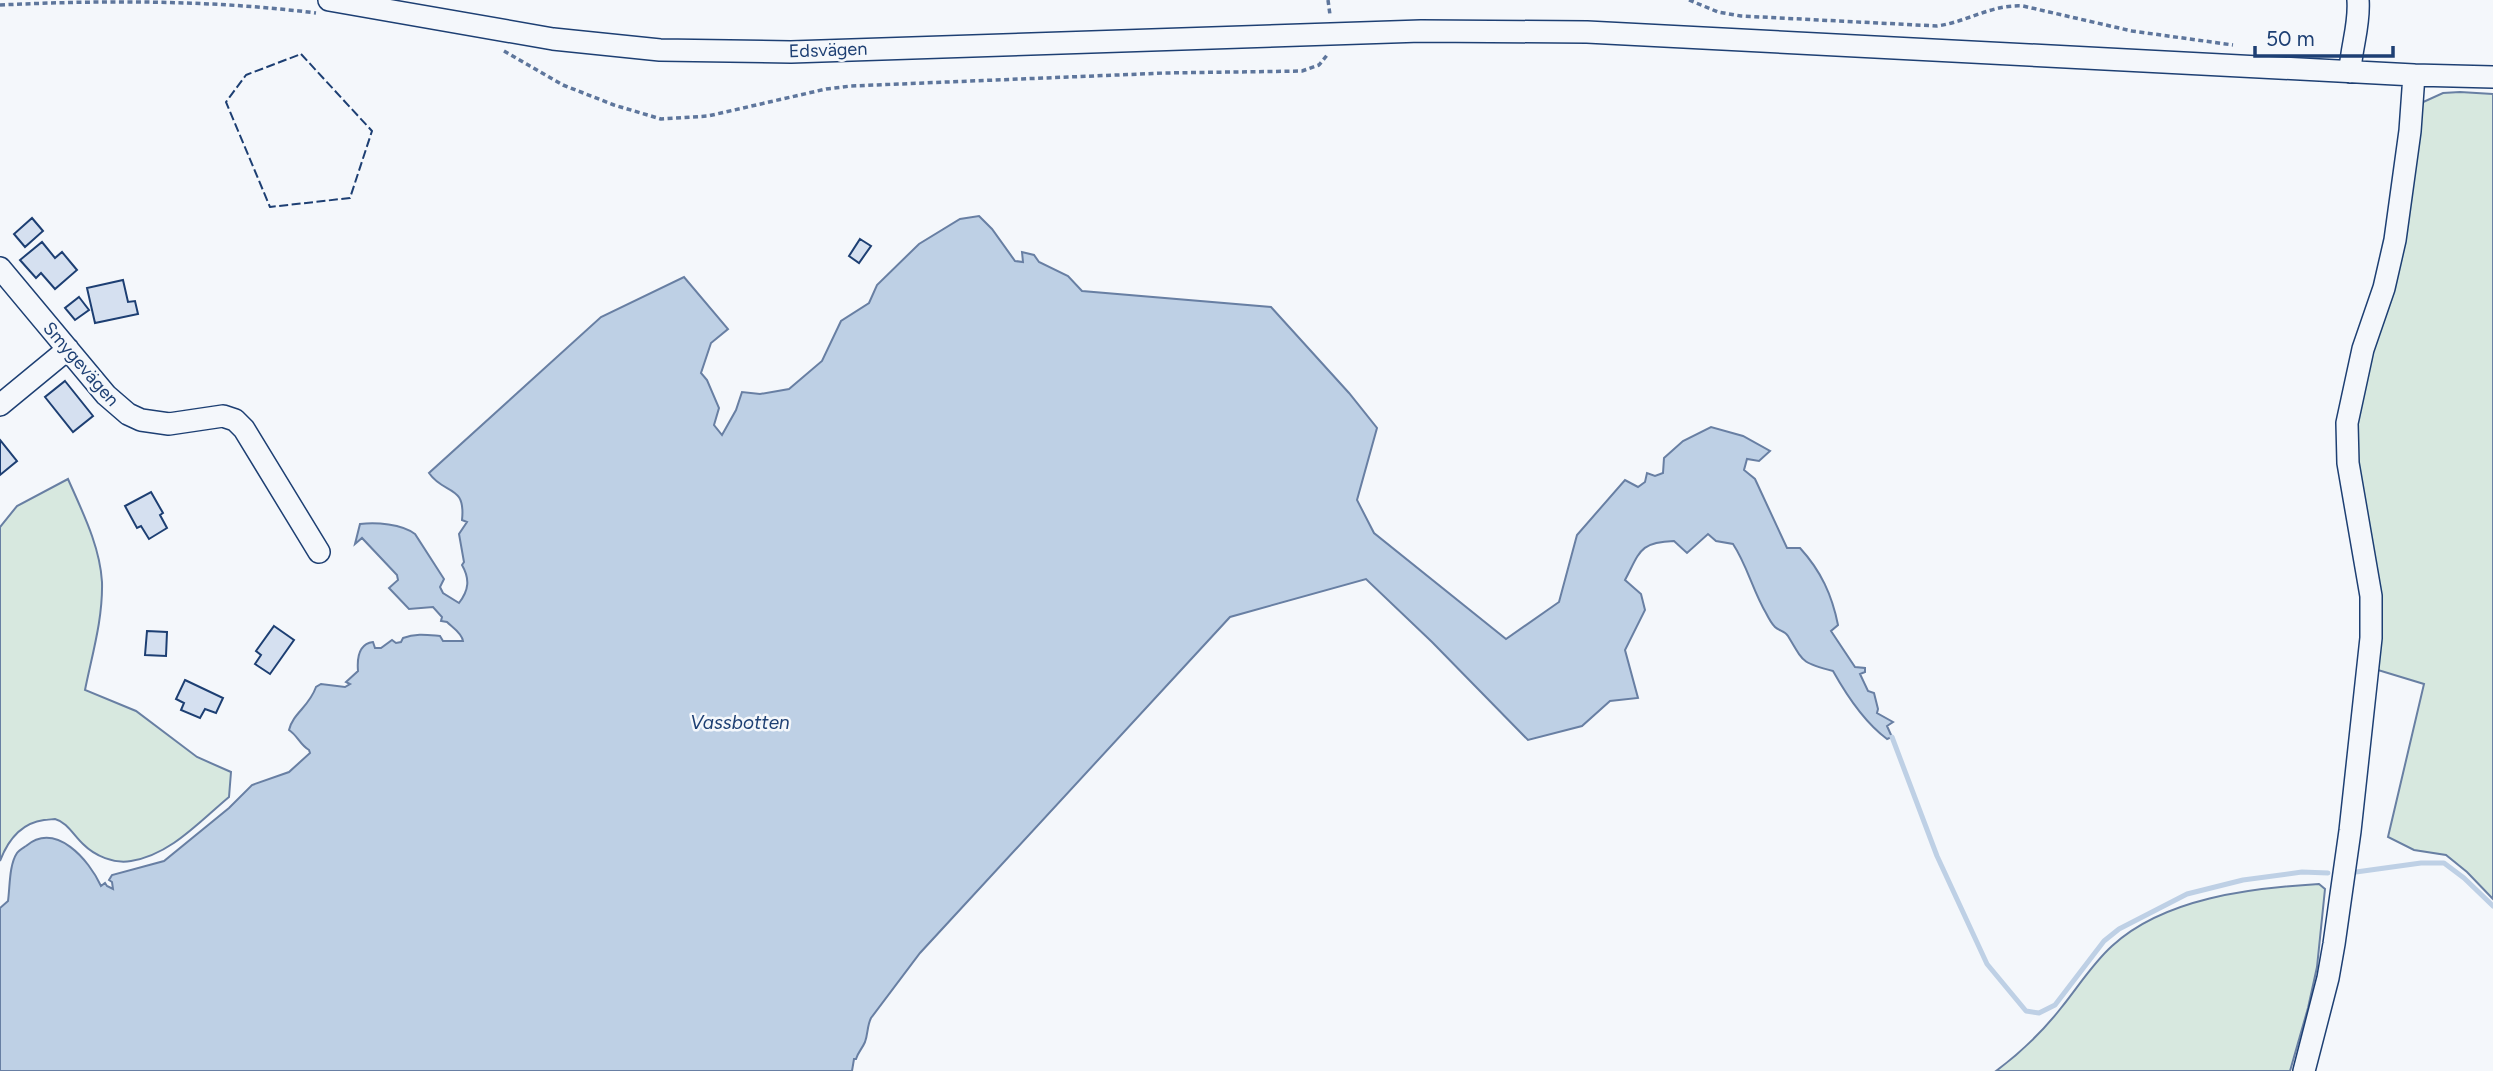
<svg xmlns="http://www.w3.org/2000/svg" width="2493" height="1071" viewBox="0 0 2493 1071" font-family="Figtree,sans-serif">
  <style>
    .green { fill: #d7e8df; stroke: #687fa3; stroke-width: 2 }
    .water { fill: #bed0e5; stroke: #687fa3; stroke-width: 2 }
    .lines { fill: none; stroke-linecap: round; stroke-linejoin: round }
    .stream { stroke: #bed0e5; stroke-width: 5 }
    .building { fill: #d5e0f0; stroke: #1d3f73; stroke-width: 2 }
    .minor-casing { stroke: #1d3f73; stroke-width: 24 }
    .path { stroke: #5e769c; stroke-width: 3.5; stroke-dasharray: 5 3.5; stroke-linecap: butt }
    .minor { stroke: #f4f7fb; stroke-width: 21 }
    .fence { stroke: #1d3f73; stroke-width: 2; stroke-dasharray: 9 3.5; stroke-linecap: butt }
    .labels { text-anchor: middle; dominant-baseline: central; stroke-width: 5; stroke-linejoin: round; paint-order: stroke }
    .street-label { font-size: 18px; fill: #1d3f73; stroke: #f4f7fb }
    .water-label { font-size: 19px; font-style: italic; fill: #1d3f73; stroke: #f4f7fb }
  </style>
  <rect width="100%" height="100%" fill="#f4f7fb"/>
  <path class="green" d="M 2460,92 L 2493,94 L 2493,899 L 2467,872 L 2446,855 L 2414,850 L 2388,837 L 2424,684 L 2368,667 L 2347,445 L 2421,103 L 2443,93 Z
    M 68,479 C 82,511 100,546 102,582 C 103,619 92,655 85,690 L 136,711 L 197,757 L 231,772 L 229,797 C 199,822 170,855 131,861 C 114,864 95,856 83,844 C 74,836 67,822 55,819 C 54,819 46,820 44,820 C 21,823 8,840 0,861 L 0,527 L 17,506 Z
    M 2319,884 L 2325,889 L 2317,967 L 2308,1008 L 2290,1071 L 1996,1071 C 2020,1053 2043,1031 2061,1008 C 2078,987 2093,963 2112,946 C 2164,898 2251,888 2319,884 Z"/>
  <path class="water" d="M 979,216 L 992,229 L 1015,261 L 1023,262 L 1022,252 L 1034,255 L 1039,262 L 1068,276 L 1082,291 L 1271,307 L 1349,393 L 1377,428 L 1357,500 L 1374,533 L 1506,639 L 1559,602 L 1577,535 L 1625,480 L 1638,487 L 1645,482 L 1647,473 L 1655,476 L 1663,473 L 1664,458 L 1683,441 L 1711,427 L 1743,436 L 1770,451 L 1759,461 L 1747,459 L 1744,470 L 1755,479 L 1787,548 L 1800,548 C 1821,571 1832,595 1838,625 L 1831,631 L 1855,667 L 1865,668 L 1865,672 L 1860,674 L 1868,691 L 1874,693 L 1878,709 L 1877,713 L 1893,722 L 1887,726 L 1892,737 L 1887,739 C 1864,722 1847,696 1833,671 C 1802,663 1804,663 1788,636 C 1785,631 1779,631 1775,627 C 1772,624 1768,617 1766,613 C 1753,591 1747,565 1733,544 L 1716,541 L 1708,534 L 1687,553 L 1674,541 C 1639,542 1640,552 1625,580 L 1641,594 L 1645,610 L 1625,650 L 1638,698 L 1610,701 L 1582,726 L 1528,740 L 1432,642 L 1366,579 L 1230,617 L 920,953 L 871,1018 C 867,1026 868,1034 865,1042 C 862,1049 858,1052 856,1059 L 854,1059 L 852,1071 L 0,1071 L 0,908 L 8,901 C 10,887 9,865 17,853 C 19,850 23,848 26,846 C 56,821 89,860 101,886 L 105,883 L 107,886 L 113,889 L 112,882 L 109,880 L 112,875 L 164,861 L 229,808 L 252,785 L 289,772 L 310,753 L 309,750 C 300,745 298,736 289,730 C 293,713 309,707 316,687 L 321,684 L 345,687 L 350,684 L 346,682 L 358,671 C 357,659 358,644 373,642 L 375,648 L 381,648 L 392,640 L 396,643 L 401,642 L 403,638 C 416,633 428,635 440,636 L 443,641 L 463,641 C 462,633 452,627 447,622 L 441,621 L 442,617 L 433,607 L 409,609 L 389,588 L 398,580 L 397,575 L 362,538 L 355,544 L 360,524 C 376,522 402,524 415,534 L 444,579 L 440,587 L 443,593 L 459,603 C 469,590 470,579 462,565 L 464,562 L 459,534 L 467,522 L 462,520 C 466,484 444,495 429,473 L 601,317 L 684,277 L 728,329 L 711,343 L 701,373 L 707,380 L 719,408 L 714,425 L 722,435 L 736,410 L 742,392 L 760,394 L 789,389 L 822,361 L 841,321 L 869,303 L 877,285 L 919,244 L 960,219 Z"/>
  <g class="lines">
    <path class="stream" d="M 1892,737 L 1937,856 L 1987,964 L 2026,1011 L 2039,1013 L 2055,1005 L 2104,941 L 2119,929 L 2187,894 L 2243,880 L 2302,872 L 2328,873
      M 2356,872 L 2421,863 L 2444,863 L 2464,878 L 2493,906"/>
  </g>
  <path class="building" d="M 32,218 L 43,231 L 25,247 L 14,234 Z
    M 860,239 L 871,246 L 859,263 L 849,256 Z
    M 42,242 L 55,258 L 62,252 L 77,270 L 55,289 L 41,273 L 36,278 L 20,260 Z
    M 123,280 L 128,302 L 135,301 L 138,314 L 95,323 L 87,288 Z
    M 79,297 L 89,310 L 75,320 L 65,308 Z
    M 65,381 L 93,416 L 73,432 L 45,397 Z
    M 0,440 L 17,461 L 0,475 Z
    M 151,492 L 163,513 L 160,515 L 167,528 L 149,539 L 141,526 L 137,528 L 125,506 Z
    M 274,626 L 294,640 L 270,674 L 255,664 L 261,655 L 256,651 Z
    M 147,631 L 167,632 L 166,656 L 145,655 Z
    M 185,680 L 223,698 L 216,713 L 205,709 L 200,718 L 181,710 L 184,703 L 176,699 Z"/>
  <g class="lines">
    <defs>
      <path id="minor" d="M 329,0 L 553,39 L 660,50 L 791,52 L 1421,31 L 1587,32 L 2414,75 L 2493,77
        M 2350,72 C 2351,47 2360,25 2358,0
        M 0,268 L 106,395 L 128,414 L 141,420 L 169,424 L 223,416 L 235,420 L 244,429 L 319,552
        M 0,405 L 68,349
        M 2304,1071 L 2328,978 L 2334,944 L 2350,831 L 2371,638 L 2371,596 L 2348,463 L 2347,423 L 2363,349 L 2384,288 L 2395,240 L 2410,131 L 2414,75"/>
    </defs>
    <use href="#minor" class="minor-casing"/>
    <path class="path" d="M 1328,0 L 1330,15
      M 1689,0 L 1718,12 L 1741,16 L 1937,26 C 1967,22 1992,4 2023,6 L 2132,31 L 2233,45
      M 0,5 C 106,0 211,0 316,13
      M 504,51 L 563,85 L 614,105 L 661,119 L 708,116 L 826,89 L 851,86 L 1165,73 L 1302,71 L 1319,65 L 1328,54"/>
    <use href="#minor" class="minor"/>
    <path class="fence" d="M 301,54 L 372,131 L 350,198 L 270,207 L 226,102 L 246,75 Z"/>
  </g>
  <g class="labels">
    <g class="street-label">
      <text transform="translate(828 50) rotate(-2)">Edsvägen</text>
      <text transform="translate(81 364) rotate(49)">Smygevägen</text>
    </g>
    <g class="water-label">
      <text x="740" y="722">Vassbotten</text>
    </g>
  </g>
  <path d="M2255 46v10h138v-10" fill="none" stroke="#1d3f73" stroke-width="3.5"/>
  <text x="2266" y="46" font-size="21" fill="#1d3f73" stroke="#f4f7fb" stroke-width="5" paint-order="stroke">50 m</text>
</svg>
